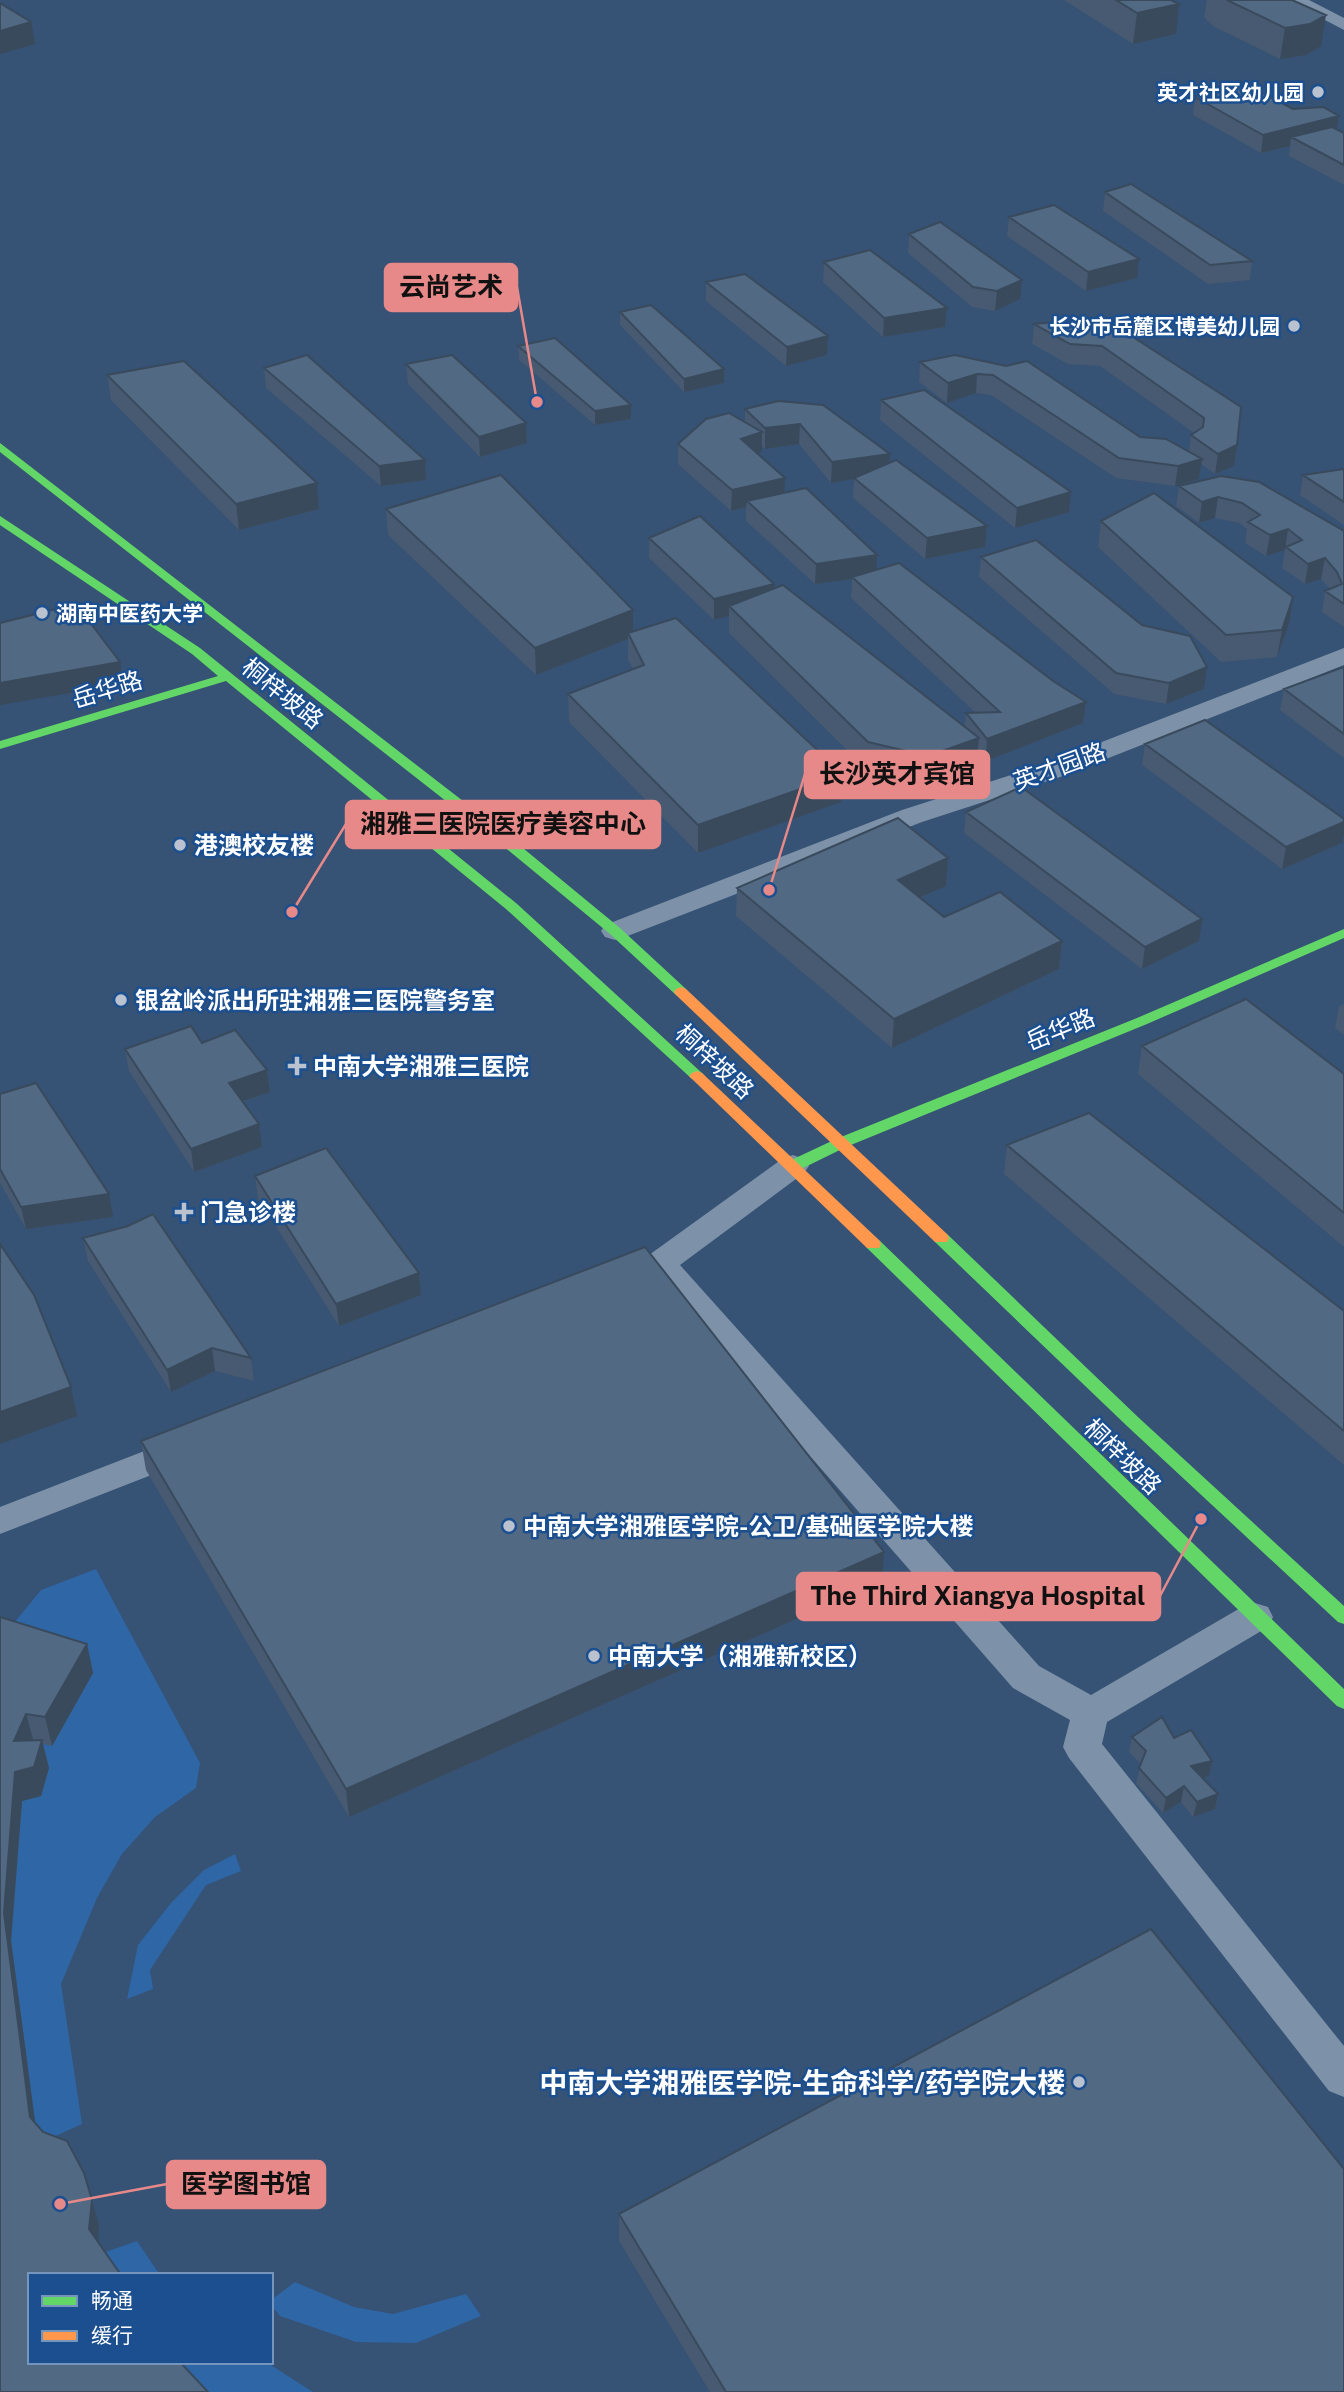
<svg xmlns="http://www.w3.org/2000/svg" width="1344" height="2392" viewBox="0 0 1344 2392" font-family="'Public Sans','Noto Sans SC',sans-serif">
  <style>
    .green { fill: #2f66a5 }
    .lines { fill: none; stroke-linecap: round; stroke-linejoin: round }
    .street { fill: #7d92a8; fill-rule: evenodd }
    .fast { fill: #63d668; fill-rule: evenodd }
    .slow { fill: #ff974d; fill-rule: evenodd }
    .wall { fill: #475a72 }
    .shaded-wall { fill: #394a5c }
    .building { fill: #526984; stroke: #394a5c; stroke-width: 2 }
    .poi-dot { fill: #b9c2ce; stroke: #1b4f8f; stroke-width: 2.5 }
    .labels { text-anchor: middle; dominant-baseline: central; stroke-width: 5; stroke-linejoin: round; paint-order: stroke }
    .far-poi-label { font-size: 21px; font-weight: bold; fill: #fff; stroke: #1b4f8f; text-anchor: end }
    .street-label { font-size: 24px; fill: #fff; stroke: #1b4f8f }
    .poi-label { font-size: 24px; font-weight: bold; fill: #fff; stroke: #1b4f8f; text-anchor: start }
    .near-poi-label { font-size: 28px; font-weight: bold; fill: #fff; stroke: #1b4f8f; text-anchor: end }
    .leader { fill: none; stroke: #e88989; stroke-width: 2.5 }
    .callout-dot { fill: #e88989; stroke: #1b4f8f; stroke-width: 2.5 }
    .callout { fill: #e88989; stroke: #e88989; stroke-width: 2.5 }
    .callout-label { font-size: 26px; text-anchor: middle; font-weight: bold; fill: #111 }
  </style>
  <rect width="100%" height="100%" fill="#365274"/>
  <path class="green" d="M 96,1569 L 200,1763 L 196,1788 L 155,1817 L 122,1854 L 97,1898 L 61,1984 L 82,2124 L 38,2144 L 11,1941 L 0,1640 L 41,1590 Z
    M 235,1854 L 241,1871 L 206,1885 L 150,1970 L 153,1989 L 127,1999 L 138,1945 L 171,1903 L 204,1870 Z
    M 137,2241 L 160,2275 L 110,2275 L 97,2255 Z
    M 295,2282 L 354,2307 L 393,2314 L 466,2294 L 481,2316 L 416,2343 L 356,2342 L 280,2316 L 271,2305 L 271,2300 Z
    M 163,2362 L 266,2362 L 313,2392 L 188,2392 Z"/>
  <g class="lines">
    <path class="street" d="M 1287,0 L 1309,0 L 1344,18 L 1344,30 Z
      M 1344,648 L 1344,665 L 1063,776 L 922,822 L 625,937 L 615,940 L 605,937 L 601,931 L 605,925 L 902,810 L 1045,764 Z
      M 793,1155 L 804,1159 L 809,1166 L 804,1173 L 680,1265 L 1039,1666 L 1091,1695 L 1242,1607 L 1255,1603 L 1268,1607 L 1273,1617 L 1268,1627 L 1107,1722 L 1102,1744 L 1344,2046 L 1344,2097 L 1329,2091 L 1069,1758 L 1063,1747 L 1070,1720 L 1013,1688 L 654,1278 L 619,1290 L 608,1287 L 603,1279 L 608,1271 L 649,1255 L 782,1159 Z
      M 183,1436 L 195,1440 L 200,1449 L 195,1458 L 0,1534 L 0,1507 Z"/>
    <path class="fast" d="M 0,443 L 507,835 L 620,928 L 686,989 L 688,992 L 686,995 L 676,995 L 610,934 L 497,841 L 0,452 Z
      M 0,516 L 200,648 L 516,903 L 702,1073 L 705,1076 L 702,1079 L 692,1079 L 506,909 L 226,681 L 0,749 L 0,741 L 218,676 L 192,654 L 0,525 Z
      M 1344,929 L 1344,938 L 1147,1024 L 846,1147 L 799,1170 L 787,1170 L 785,1166 L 787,1162 L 836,1139 L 1137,1018 Z
      M 941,1232 L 947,1234 L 1139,1418 L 1344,1606 L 1344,1624 L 1338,1622 L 1127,1426 L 935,1242 L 933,1238 Z
      M 873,1238 L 879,1240 L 1344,1689 L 1344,1709 L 1337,1706 L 867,1248 L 865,1244 L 867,1240 Z"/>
    <path class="slow" d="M 681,987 L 686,989 L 947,1234 L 949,1238 L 947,1242 L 935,1242 L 676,995 L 674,992 L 676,989 Z
      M 697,1071 L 702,1073 L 879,1240 L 881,1244 L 879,1248 L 867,1248 L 692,1079 L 689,1076 L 692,1073 Z"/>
  </g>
  <path class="wall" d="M 1064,0 L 1171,0 L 1176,34 L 1133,44 Z
    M 1207,0 L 1292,0 L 1321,46 L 1306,55 L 1280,59 L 1213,26 L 1204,17 Z
    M 1195,97 L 1339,116 L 1337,129 L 1344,133 L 1344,185 L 1289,156 L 1290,146 L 1261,153 L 1193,115 Z
    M 1105,192 L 1252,261 L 1250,280 L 1208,284 L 1103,211 Z
    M 1009,217 L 1137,278 L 1086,291 L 1007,236 Z
    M 909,234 L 1020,299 L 995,311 L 972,307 L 908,253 Z
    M 824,262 L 947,308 L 945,327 L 883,337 L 823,282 Z
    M 706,282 L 828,336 L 827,355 L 786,366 L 706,301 Z
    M 620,312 L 724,369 L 724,383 L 684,392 L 620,325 Z
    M 1034,324 L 1119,328 L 1237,445 L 1234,466 L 1215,474 L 1201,464 L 1199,479 L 1175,486 L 1116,478 L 991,395 L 976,393 L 947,403 L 919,382 L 920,362 L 955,355 L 1140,437 L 1189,452 L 1191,435 L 1194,433 L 1100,366 L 1068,364 L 1032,344 Z
    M 518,346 L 631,405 L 631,419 L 595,425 L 519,360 Z
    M 406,364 L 526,423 L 527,443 L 480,457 L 408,384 Z
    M 264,368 L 425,460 L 426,480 L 381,486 L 266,388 Z
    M 107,375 L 317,483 L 319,509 L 239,530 L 111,400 Z
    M 881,400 L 1071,492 L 1069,512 L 1015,528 L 880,420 Z
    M 778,401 L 889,463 L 987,526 L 985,547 L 925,559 L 853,498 L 854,479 L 831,483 L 799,444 L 765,449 L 762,446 L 762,452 L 758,453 L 785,492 L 877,570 L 1086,702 L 1083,723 L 986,761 L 978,751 L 976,766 L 926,783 L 866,769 L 729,633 L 729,616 L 714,620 L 649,558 L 649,538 L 774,584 L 774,588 L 965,727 L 966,713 L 975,712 L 851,598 L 852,579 L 815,584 L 746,521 L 746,507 L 731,511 L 678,464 L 678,444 L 745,422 L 745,409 Z
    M 1344,469 L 1344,525 L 1300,495 L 1303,475 Z
    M 1179,486 L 1344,531 L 1344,627 L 1322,612 L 1325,591 L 1330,589 L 1321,579 L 1305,584 L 1282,568 L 1285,550 L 1266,556 L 1245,543 L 1247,529 L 1239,523 L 1215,518 L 1199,523 L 1176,506 Z
    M 386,509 L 633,631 L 841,802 L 698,853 L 569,722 L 568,694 L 633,669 L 628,660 L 628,639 L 536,675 L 388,535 Z
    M 1101,521 L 1293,597 L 1289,624 L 1277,657 L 1221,662 L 1098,547 Z
    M 981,557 L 1204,689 L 1166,704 L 1114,694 L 979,577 Z
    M 1344,667 L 1344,758 L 1280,710 L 1284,689 Z
    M 1145,744 L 1342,843 L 1282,869 L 1142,765 Z
    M 966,812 L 1199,941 L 1142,969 L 964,833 Z
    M 948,858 L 946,886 L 920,898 L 944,917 L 1062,941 L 1059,969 L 892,1048 L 736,916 L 737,888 Z
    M 1344,1004 L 1344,1035 L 1335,1028 L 1339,1006 Z
    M 202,1043 L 267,1070 L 270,1092 L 243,1102 L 262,1147 L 194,1172 L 129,1071 L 125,1049 Z
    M 1142,1046 L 1344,1074 L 1344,1247 L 1138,1074 Z
    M 0,1094 L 113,1217 L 26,1229 L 0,1183 Z
    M 1007,1145 L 1344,1311 L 1344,1465 L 1004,1174 Z
    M 255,1176 L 419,1273 L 421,1295 L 339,1326 L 258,1198 Z
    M 83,1238 L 251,1358 L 254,1381 L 215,1371 L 171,1392 L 88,1261 Z
    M 141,1441 L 882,1581 L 349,1817 L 146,1470 Z
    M 0,1617 L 87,1644 L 93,1673 L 52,1746 L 43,1744 L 49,1768 L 41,1796 L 22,1801 L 11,1941 L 35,2122 L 99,2226 L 0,2392 Z
    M 1132,1737 L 1174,1738 L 1209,1776 L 1202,1778 L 1218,1794 L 1215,1809 L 1193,1817 L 1181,1802 L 1163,1813 L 1136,1783 L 1141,1764 L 1129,1752 Z
    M 619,2214 L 1344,2392 L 710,2392 L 619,2241 Z"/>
  <path class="shaded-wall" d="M 1179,4 L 1176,34 L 1133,44 L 1137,13 Z
    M 1326,15 L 1321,46 L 1306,55 L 1280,59 L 1285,28 Z
    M 31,22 L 35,44 L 0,54 L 0,31 Z
    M 1339,116 L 1336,134 L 1291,137 L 1290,146 L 1261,153 L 1263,135 Z
    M 1139,259 L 1137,278 L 1086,291 L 1088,272 Z
    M 1022,280 L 1020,299 L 995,311 L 997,291 Z
    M 947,308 L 945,327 L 883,337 L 884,318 Z
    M 828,336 L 827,355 L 786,366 L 787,347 Z
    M 724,369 L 724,383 L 684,392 L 684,379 Z
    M 977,374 L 976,393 L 947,403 L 948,383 Z
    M 631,405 L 631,419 L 595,425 L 595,411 Z
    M 526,423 L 527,443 L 480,457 L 479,437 Z
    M 800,424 L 799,444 L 765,449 L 765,428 Z
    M 762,432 L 762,452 L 741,459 L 741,439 Z
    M 1237,445 L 1234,466 L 1215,474 L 1218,454 Z
    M 890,454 L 888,474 L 854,478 L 854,479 L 831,483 L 832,462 Z
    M 1202,459 L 1199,479 L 1175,486 L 1178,466 Z
    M 425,460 L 426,480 L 381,486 L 379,466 Z
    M 785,478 L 784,498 L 747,501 L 746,507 L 731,511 L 732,490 Z
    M 317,483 L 319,509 L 239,530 L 236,504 Z
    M 1071,492 L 1069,512 L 1015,528 L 1017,508 Z
    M 1218,497 L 1215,518 L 1199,523 L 1202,502 Z
    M 987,526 L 985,547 L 925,559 L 927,538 Z
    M 1288,529 L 1285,550 L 1266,556 L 1270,535 Z
    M 877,555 L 876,575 L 852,577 L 852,579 L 815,584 L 816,564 Z
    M 1325,558 L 1321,579 L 1305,584 L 1308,564 Z
    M 774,584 L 774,605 L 729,606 L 729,616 L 714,620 L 714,599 Z
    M 1293,597 L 1289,624 L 1277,657 L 1282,630 Z
    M 633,610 L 633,637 L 628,633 L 628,639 L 536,675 L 535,648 Z
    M 120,662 L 123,684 L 0,705 L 0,683 Z
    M 1207,667 L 1204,689 L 1166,704 L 1169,683 Z
    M 1086,702 L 1083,723 L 986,761 L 987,739 Z
    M 979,738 L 976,766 L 926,783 L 928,756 Z
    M 843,774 L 841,802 L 698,853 L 698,825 Z
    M 1344,822 L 1344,835 L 1342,843 L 1282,869 L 1286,847 Z
    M 948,858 L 946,886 L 896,908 L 898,880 Z
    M 1202,919 L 1199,941 L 1142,969 L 1145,947 Z
    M 1062,941 L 1059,969 L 892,1048 L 894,1019 Z
    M 267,1070 L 270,1092 L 232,1105 L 229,1083 Z
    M 259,1124 L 262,1147 L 194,1172 L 191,1149 Z
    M 109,1194 L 113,1217 L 26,1229 L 21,1207 Z
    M 419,1273 L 421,1295 L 339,1326 L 336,1304 Z
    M 212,1348 L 215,1371 L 171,1392 L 167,1370 Z
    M 71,1387 L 77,1416 L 0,1444 L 0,1412 Z
    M 884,1552 L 882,1581 L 349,1817 L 346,1789 Z
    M 87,1644 L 93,1673 L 52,1746 L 45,1717 Z
    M 26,1714 L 34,1743 L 14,1741 Z
    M 42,1740 L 49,1768 L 41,1796 L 22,1801 L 11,1941 L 38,2144 L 30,2117 L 4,1913 L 15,1772 Z
    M 1212,1761 L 1209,1776 L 1188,1782 L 1191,1766 Z
    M 1184,1786 L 1181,1802 L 1163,1813 L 1166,1798 Z
    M 1218,1794 L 1215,1809 L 1193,1817 L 1197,1802 Z
    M 92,2200 L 99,2226 L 97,2255 L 89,2229 Z"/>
  <path class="building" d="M 1116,0 L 1171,0 L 1179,4 L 1137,13 Z
    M 1227,0 L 1292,0 L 1326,15 L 1310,24 L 1285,28 Z
    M 0,3 L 31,22 L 0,31 Z
    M 1240,81 L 1293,109 L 1323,107 L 1339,116 L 1263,135 L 1195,97 L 1209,89 Z
    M 1332,127 L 1344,133 L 1344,165 L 1291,137 Z
    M 1131,184 L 1252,261 L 1210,265 L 1105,192 Z
    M 1054,205 L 1139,259 L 1088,272 L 1009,217 Z
    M 940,222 L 1022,280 L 997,291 L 973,287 L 909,234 Z
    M 870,250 L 947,308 L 884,318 L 824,262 Z
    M 745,274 L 828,336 L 787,347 L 706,282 Z
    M 651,305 L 724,369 L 684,379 L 620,312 Z
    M 1055,322 L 1119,328 L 1241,407 L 1237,445 L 1218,454 L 1191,435 L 1203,427 L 1204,418 L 1102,346 L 1070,344 L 1034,324 Z
    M 555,338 L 631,405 L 595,411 L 518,346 Z
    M 307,355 L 425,460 L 379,466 L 264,368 Z
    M 452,355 L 526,423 L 479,437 L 406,364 Z
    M 955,355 L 1006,366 L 1027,361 L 1140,437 L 1166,439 L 1202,459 L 1178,466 L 1119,458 L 993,375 L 977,374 L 948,383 L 920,362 Z
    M 184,361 L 317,483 L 236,504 L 107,375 Z
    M 924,390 L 1071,492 L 1017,508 L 881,400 Z
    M 778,401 L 823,405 L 890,454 L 832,462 L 800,424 L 765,428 L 745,409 Z
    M 729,413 L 762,432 L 741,439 L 785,478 L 732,490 L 678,444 L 706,419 Z
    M 896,460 L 987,526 L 927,538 L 854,478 Z
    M 1344,469 L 1344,502 L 1303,475 Z
    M 501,475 L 633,610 L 535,648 L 386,509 Z
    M 1221,476 L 1259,482 L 1344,531 L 1344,604 L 1325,591 L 1342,584 L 1337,572 L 1325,558 L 1308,564 L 1286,547 L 1302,540 L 1288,529 L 1270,535 L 1248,522 L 1260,515 L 1242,503 L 1218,497 L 1202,502 L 1179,486 Z
    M 806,488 L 877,555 L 816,564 L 747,501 Z
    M 1154,493 L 1293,597 L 1282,630 L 1226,635 L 1101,521 Z
    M 700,516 L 774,584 L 714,599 L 649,538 Z
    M 1036,540 L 1142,625 L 1190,636 L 1207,667 L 1169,683 L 1116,673 L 981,557 Z
    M 899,563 L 1053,681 L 1086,702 L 987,739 L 966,713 L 1000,712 L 852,577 Z
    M 783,585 L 979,738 L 928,756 L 868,742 L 729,606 Z
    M 76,604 L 120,662 L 0,683 L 0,623 Z
    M 676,618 L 843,774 L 698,825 L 568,694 L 644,665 L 628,633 Z
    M 1344,667 L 1344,734 L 1284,689 Z
    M 1205,720 L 1344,819 L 1344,822 L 1286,847 L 1145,744 Z
    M 1021,787 L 1202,919 L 1145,947 L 966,812 Z
    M 898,818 L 948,858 L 898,880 L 944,917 L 1000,892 L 1062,941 L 894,1019 L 737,888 Z
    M 1246,999 L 1344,1074 L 1344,1213 L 1142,1046 Z
    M 191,1026 L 202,1043 L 235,1030 L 267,1070 L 229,1083 L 259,1124 L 191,1149 L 125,1049 Z
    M 36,1083 L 109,1194 L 21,1207 L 0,1169 L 0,1094 Z
    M 1089,1113 L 1344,1311 L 1344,1431 L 1007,1145 Z
    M 326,1148 L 419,1273 L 336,1304 L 255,1176 Z
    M 153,1214 L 251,1358 L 212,1348 L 167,1370 L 83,1238 L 128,1226 Z
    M 0,1244 L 34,1295 L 71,1387 L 0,1412 Z
    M 645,1247 L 884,1552 L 346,1789 L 141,1441 Z
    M 0,1617 L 87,1644 L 45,1717 L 26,1714 L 14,1741 L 42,1740 L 34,1767 L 15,1772 L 4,1913 L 30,2117 L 43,2132 L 67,2141 L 84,2173 L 92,2200 L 89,2229 L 121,2275 L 30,2275 L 30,2362 L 180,2362 L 208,2392 L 0,2392 Z
    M 1162,1717 L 1174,1738 L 1191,1730 L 1212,1761 L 1191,1766 L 1218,1794 L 1197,1802 L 1184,1786 L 1166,1798 L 1139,1768 L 1146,1751 L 1132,1737 Z
    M 1151,1929 L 1344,2169 L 1344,2392 L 726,2392 L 619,2214 Z"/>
  <g class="poi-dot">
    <circle cx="1318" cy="92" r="7"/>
    <circle cx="1294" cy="326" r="7"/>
    <circle cx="42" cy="613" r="7"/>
    <circle cx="180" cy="845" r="7"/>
    <circle cx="121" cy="1000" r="7"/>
    <path d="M293.5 1055.5h7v7h7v7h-7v7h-7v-7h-7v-7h7z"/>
    <path d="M180.5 1201.5h7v7h7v7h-7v7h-7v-7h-7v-7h7z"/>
    <circle cx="509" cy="1526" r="7"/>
    <circle cx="594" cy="1656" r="7"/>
    <circle cx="1079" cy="2082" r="7"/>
  </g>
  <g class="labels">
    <g class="far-poi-label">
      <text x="1304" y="92">英才社区幼儿园</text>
      <text x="1280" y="326">长沙市岳麓区博美幼儿园</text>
      <text x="56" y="613" text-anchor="start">湖南中医药大学</text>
    </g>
    <g class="street-label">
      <text transform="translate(107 689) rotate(-17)">岳华路</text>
      <text transform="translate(283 693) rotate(39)">桐梓坡路</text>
      <text transform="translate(1059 766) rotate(-20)">英才园路</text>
      <text transform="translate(1060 1029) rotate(-22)">岳华路</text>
      <text transform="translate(715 1061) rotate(43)">桐梓坡路</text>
      <text transform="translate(1123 1456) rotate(44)">桐梓坡路</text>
    </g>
    <g class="poi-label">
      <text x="194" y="845">港澳校友楼</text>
      <text x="135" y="1000">银盆岭派出所驻湘雅三医院警务室</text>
      <text x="313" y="1066">中南大学湘雅三医院</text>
      <text x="200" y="1212">门急诊楼</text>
      <text x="523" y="1526">中南大学湘雅医学院-公卫/基础医学院大楼</text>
      <text x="608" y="1656">中南大学（湘雅新校区）</text>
    </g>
    <g class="near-poi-label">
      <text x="1065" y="2082">中南大学湘雅医学院-生命科学/药学院大楼</text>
    </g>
  </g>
  <path class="leader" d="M537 402L517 287M769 890L805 774M292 912L346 824M1201 1519L1160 1596M60 2204L167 2184"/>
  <g class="callout-dot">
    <circle cx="537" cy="402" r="7"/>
    <circle cx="769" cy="890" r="7"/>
    <circle cx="292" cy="912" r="7"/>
    <circle cx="1201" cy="1519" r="7"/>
    <circle cx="60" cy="2204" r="7"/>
  </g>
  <g class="callout">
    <rect x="385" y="264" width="132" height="47" rx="7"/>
    <rect x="805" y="751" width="184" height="47" rx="7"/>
    <rect x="346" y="801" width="314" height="47" rx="7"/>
    <rect x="797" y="1573" width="363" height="47" rx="7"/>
    <rect x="167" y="2161" width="158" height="47" rx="7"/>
  </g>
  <g class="callout-label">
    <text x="451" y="296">云尚艺术</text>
    <text x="897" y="783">长沙英才宾馆</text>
    <text x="503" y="833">湘雅三医院医疗美容中心</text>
    <text x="978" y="1605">The Third Xiangya Hospital</text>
    <text x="246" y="2193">医学图书馆</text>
  </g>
  <rect x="28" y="2273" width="245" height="91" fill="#1b4f8f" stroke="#7695bc" stroke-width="2"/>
  <rect x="42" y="2296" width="35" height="10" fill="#63d668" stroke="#7695bc" stroke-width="2"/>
  <text x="91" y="2308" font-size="21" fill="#ffffff">畅通</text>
  <rect x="42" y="2331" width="35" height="10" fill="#ff974d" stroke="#7695bc" stroke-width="2"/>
  <text x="91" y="2343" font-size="21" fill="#ffffff">缓行</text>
</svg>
